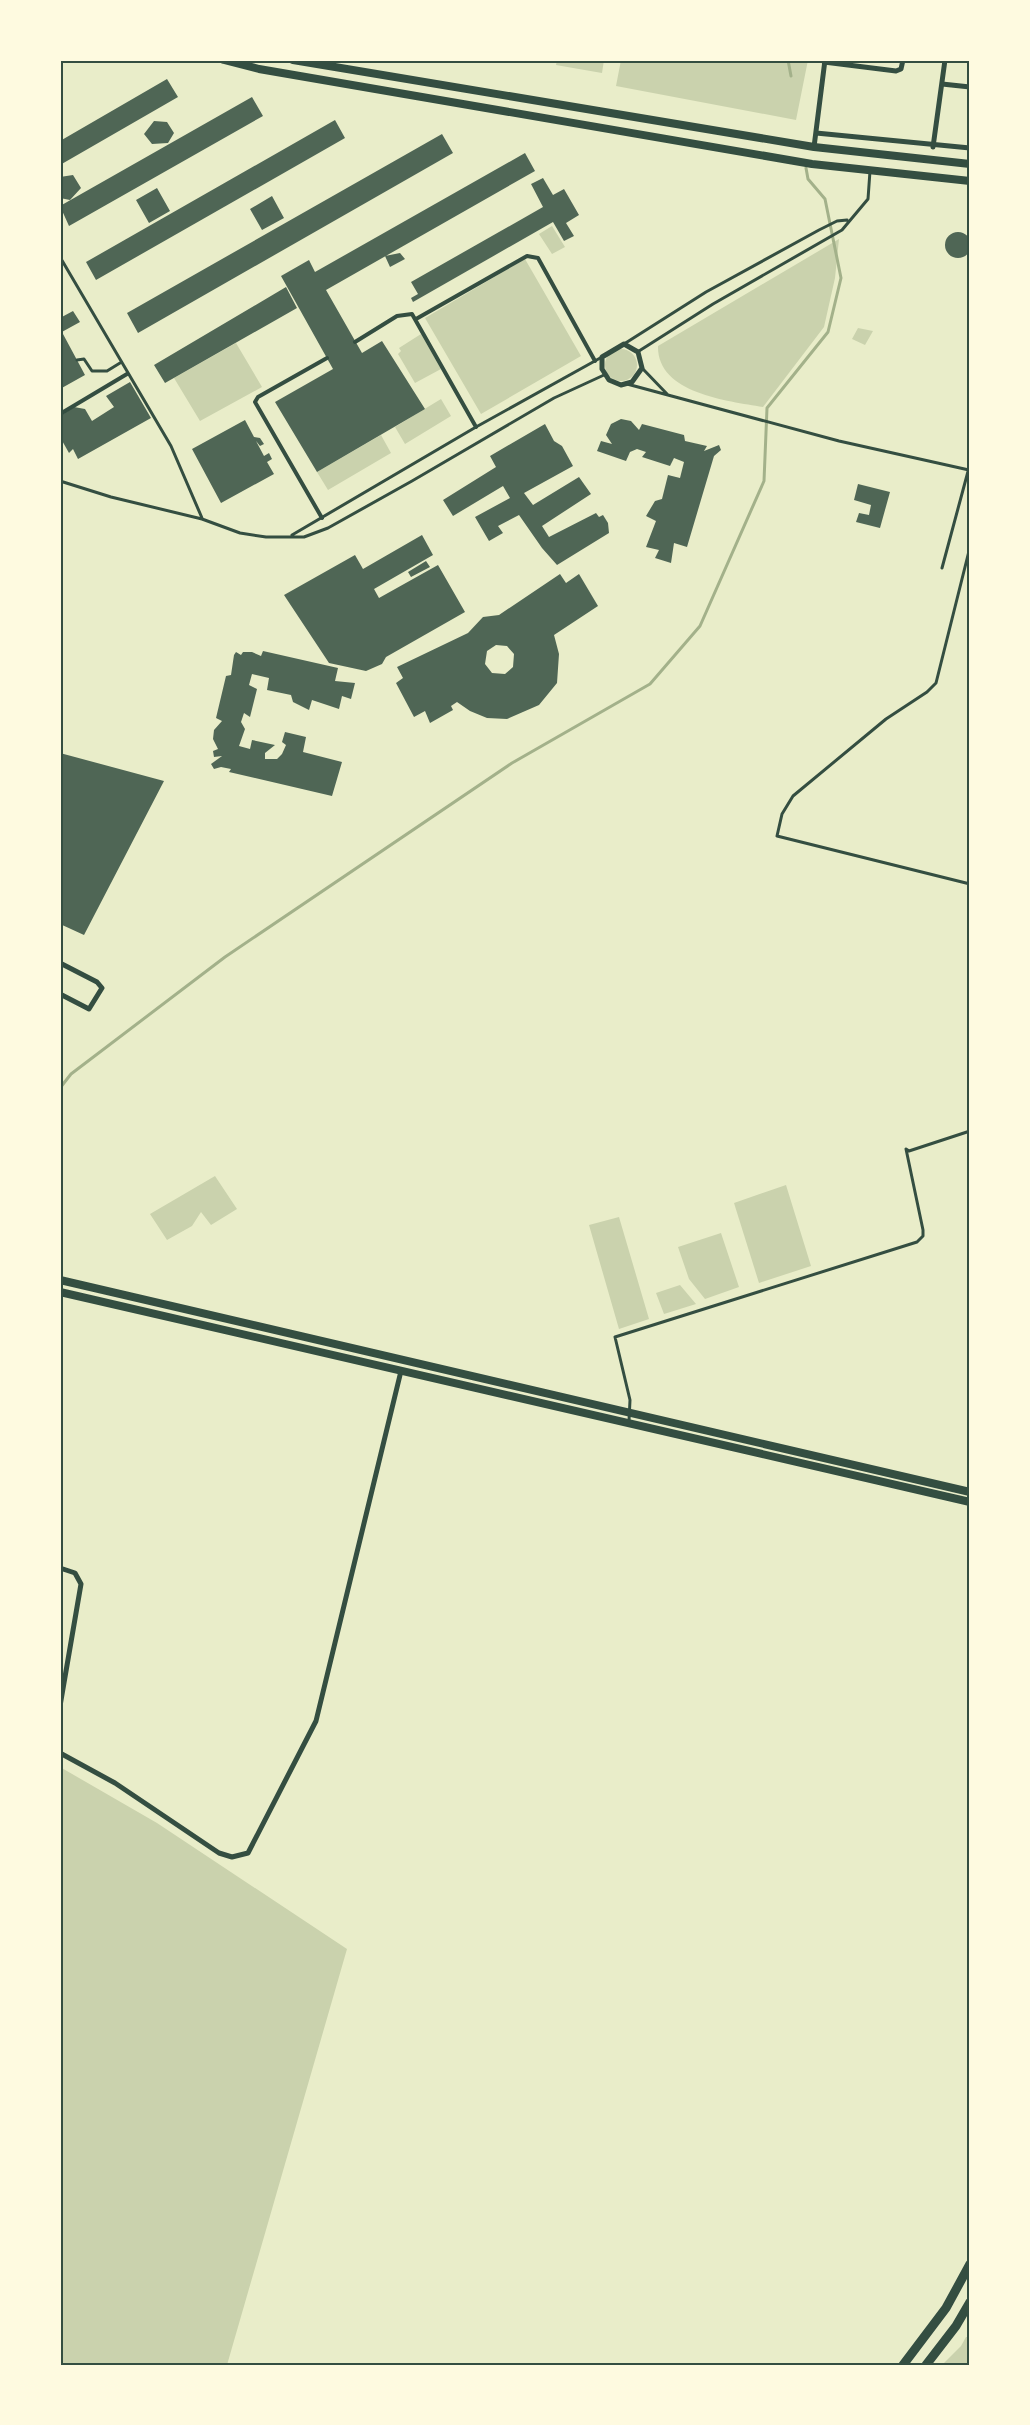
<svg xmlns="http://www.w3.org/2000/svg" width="1030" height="2425" viewBox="0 0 1030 2425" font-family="'PT Sans Narrow',sans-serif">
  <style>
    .green { fill: #cad2ad }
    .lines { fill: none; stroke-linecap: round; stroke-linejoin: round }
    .stream { stroke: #a3b18a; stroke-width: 3 }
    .building { fill: #4f6655; fill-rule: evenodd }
    .service { stroke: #344e41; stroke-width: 3 }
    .pedestrian { stroke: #344e41; stroke-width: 4 }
    .minor { stroke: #344e41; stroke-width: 5 }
    .secondary { stroke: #344e41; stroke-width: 8 }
    .primary { stroke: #344e41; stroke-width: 8 }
    .trunk { stroke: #344e41; stroke-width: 9 }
    .neatline { fill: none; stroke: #344e41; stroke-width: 2 }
  </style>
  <rect width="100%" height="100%" fill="#e9edc9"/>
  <path class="green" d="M 557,60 L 604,60 L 602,73 L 556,65 Z
    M 621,60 L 808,60 L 796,120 L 616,86 Z
    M 552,226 L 565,247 L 552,254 L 539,234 Z
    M 839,239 L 835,278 L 824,327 L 763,407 C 727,401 657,393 658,346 Z
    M 525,259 L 581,356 L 481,414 L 425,318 Z
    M 858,328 L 873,331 L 865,345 L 852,339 Z
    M 421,334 L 441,369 L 415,383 L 398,354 L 401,351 L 399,348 Z
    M 236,343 L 262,387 L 200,421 L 174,378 Z
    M605 365a16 16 0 1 1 32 0a16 16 0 1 1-32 0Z
    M 441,399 L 451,416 L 405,444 L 395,427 Z
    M 381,435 L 391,453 L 328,490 L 317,472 Z
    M 215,1176 L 237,1209 L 211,1225 L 201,1212 L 192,1226 L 167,1240 L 150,1214 Z
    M 786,1185 L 811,1266 L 759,1283 L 734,1203 Z
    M 619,1217 L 649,1319 L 619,1329 L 589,1225 Z
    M 721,1233 L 739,1287 L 705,1299 L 689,1279 L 678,1247 Z
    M 680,1285 L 696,1304 L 664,1314 L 656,1293 Z
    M 60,1767 L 157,1823 L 347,1949 L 227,2365 L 60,2365 Z
    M 966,2337 L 970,2337 L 970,2365 L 942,2365 L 961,2346 Z"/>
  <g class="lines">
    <path class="stream" d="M 788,60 L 791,76
      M 60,1088 L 71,1074 L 225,957 L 512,763 L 650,684 L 700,626 L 764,481 L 767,408 L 828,332 L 841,278 L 825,199 L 808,179 L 806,168"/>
  </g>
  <path class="building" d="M 167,79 L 178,97 L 60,165 L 60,141 Z
    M 252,97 L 263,116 L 69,226 L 60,206 Z
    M 335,120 L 345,138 L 96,280 L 86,262 Z
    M 154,121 L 167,122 L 174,133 L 168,143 L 152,144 L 144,134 Z
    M 442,134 L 453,153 L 138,333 L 127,313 Z
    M 525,153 L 535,171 L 326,290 L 362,353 L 382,341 L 425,409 L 317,472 L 275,402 L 333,369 L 281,276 L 309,260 L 315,272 Z
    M 73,175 L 81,188 L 70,200 L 60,198 L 60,177 Z
    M 543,178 L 553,195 L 564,189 L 579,215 L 566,223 L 574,236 L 564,241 L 553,222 L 413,302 L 411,298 L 418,294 L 411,282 L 543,207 L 531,184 Z
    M 157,188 L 170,211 L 149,223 L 136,200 Z
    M 272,196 L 284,218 L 262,230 L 250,209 Z
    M945 245a13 13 0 1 1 26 0a13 13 0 1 1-26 0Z
    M 400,253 L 405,259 L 390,267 L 385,256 Z
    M 286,287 L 297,308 L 165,383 L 154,365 Z
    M 73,311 L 80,322 L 60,333 L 60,318 Z
    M 63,334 L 85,375 L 60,389 L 60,336 Z
    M 130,382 L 151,418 L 78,459 L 73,449 L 69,453 L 60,437 L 60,416 L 74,407 L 85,409 L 92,421 L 114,407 L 106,396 Z
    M 621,419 L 631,421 L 639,430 L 642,424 L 684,435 L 685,441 L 707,446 L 704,451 L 719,445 L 721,450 L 714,456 L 687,547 L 674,543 L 671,563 L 655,558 L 659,550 L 646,547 L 656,521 L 646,516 L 655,501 L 662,499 L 668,475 L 680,478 L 684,462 L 674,458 L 670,466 L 642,457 L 646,452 L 637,449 L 630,452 L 626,461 L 597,451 L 601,441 L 612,444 L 606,435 L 611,424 Z
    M 245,420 L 254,437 L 260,438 L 264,444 L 260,446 L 256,441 L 264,456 L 269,453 L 272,459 L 267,462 L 274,474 L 221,503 L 192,449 Z
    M 545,424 L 554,441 L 562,446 L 573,466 L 524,493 L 533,505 L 579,477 L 591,494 L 542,526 L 549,537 L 596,513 L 599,517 L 603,515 L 608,523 L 609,533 L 557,565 L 542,548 L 519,515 L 498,526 L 503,533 L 489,541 L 475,517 L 510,498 L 503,486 L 453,516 L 443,500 L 496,467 L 490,456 Z
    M 858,484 L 890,492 L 880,528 L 856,522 L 859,513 L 869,515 L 871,505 L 854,500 Z
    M 422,535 L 433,555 L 374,589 L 379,598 L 438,565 L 465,612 L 386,657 L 382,664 L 366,671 L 329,663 L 284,595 L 355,555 L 363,569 Z
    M 426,561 L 430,567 L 411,577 L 408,572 Z
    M 560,574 L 566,583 L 579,574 L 598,606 L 554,635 L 559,654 L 557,683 L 539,705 L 507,719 L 487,718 L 470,711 L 457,702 L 451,706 L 453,710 L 430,723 L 425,711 L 414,717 L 396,683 L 403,678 L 397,667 L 468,633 L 483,617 L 499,615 ZM 496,645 L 507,646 L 514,654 L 513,667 L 505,674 L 492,673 L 485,664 L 487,651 Z
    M 263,651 L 338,668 L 335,681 L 355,683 L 351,699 L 342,696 L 339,709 L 312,700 L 309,710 L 293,702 L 291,695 L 267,690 L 269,678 L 252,674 L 249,685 L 257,689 L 250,717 L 244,713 L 241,722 L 245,729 L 239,746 L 250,749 L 252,740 L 275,745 L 265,753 L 265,759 L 277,759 L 282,754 L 286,745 L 282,742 L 285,732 L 306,737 L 303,752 L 342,762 L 332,796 L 229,772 L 231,769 L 221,767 L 214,769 L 211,764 L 222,756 L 214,757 L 213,751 L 218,749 L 213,739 L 214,730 L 222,721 L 216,718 L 226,676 L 231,675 L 234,655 L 236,652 L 241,655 L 243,652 L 252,652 L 261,656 Z
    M 60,753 L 164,781 L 84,935 L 60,924 Z"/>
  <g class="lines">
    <path class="service" d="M 60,257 L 171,446 L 202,518
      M 624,344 L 706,292 L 819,230 L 837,221 L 847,220
      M 639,351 L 713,304 L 842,230 L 868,199 L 870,171
      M 77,360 L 84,359 L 92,371 L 107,371 L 120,363
      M 642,368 L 668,395
      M 627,384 L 839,441 L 969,470
      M 60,481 L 111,497 L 202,519 L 240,533 L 266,537 L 304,537 L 328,528 L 412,481 L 554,398 L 604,375
      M 292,535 L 476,427 L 602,357
      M 970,547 L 936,683 L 927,692 L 886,719 L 793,796 L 782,814 L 777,836 L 970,884
      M 942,568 L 970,464
      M 629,1421 L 630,1400 L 615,1337 L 917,1242 L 923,1236 L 923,1230 L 906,1149 L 909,1151 L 970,1131"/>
    <path class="pedestrian" d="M 416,319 L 527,256 L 538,258 L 595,361
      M 355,342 L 397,316 L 412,314 L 476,427
      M 60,414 L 127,374
      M 322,518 L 255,402 L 258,397 L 327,358"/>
    <path class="minor" d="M 824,62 L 896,71 L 901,69 L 903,60
      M 942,84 L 970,87
      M 816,133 L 970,148
      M 814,147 L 825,60
      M 933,147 L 945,60
      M 624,344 L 638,352 L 642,368 L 632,382 L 621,385 L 609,380 L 602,369 L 602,357 Z
      M 969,470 L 970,470
      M 60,963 L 97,982 L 102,988 L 89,1009 L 60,994
      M 60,1568 L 75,1573 L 81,1584 L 60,1706
      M 60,1753 L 115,1783 L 219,1853 L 232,1857 L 248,1853 L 316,1721 L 401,1371"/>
    <path class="secondary" d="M 60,1280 L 970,1492
      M 60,1292 L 970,1502"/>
    <path class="primary" d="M 224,60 L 259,69 L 812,164 L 970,181
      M 293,60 L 814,147 L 970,164"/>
    <path class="trunk" d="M 903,2365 L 946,2308 L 970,2264
      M 926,2365 L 956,2326 L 970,2302"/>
  </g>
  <rect width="1030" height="2425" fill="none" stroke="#fefae0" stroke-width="123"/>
  <rect x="62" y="62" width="906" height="2302" class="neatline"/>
</svg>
